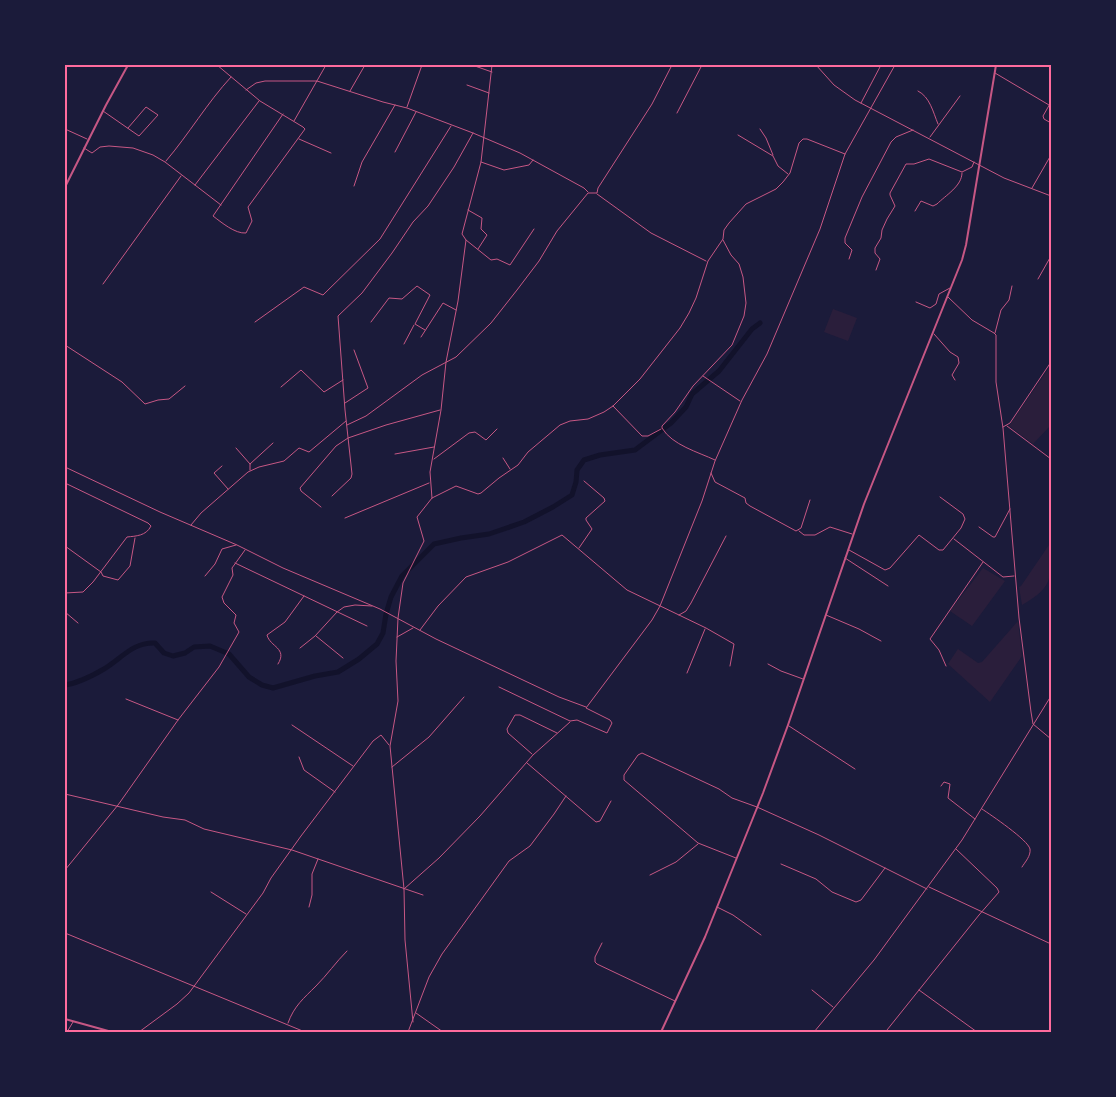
<svg xmlns="http://www.w3.org/2000/svg" width="1116" height="1097" viewBox="0 0 1116 1097" font-family="'Exo 2',sans-serif">
  <style>
    .green { fill: #2a1e3b }
    .lines { fill: none; stroke-linecap: round; stroke-linejoin: round }
    .river { stroke: #12122b; stroke-width: 5 }
    .minor { stroke: #c65784; stroke-width: 1 }
    .tertiary { stroke: #c65784; stroke-width: 2 }
    .neatline { fill: none; stroke: #ff6b9d; stroke-width: 2 }
  </style>
  <rect width="100%" height="100%" fill="#1b1b3a"/>
  <path class="green" d="M 833,309 L 857,318 L 848,341 L 824,332 Z
    M 1051,365 L 1051,425 L 1033,444 L 1009,426 Z
    M 1051,542 C 1051,576 1055,586 1022,605 L 1019,587 L 1021,586 Z
    M 983,568 L 1005,581 L 972,626 L 950,611 Z
    M 1018,621 L 1022,656 L 990,702 L 948,664 L 958,649 L 978,663 L 982,662 Z"/>
  <g class="lines">
    <path class="river" d="M 65,685 C 79,683 92,676 104,669 C 122,658 133,642 155,643 L 164,653 L 173,656 L 185,653 L 194,647 L 210,646 L 229,654 L 249,677 L 262,685 L 273,688 L 315,676 L 338,672 L 359,659 L 377,644 L 383,633 L 386,614 L 391,597 L 402,576 L 434,544 L 461,538 L 489,534 L 524,522 L 553,507 L 572,495 L 576,482 L 577,470 L 584,460 L 600,455 L 635,450 L 671,423 L 686,407 L 692,394 L 719,371 L 752,329 L 760,323"/>
    <path class="minor" d="M 217,65 L 260,101 L 303,127 L 305,129 L 248,207 L 252,221 L 246,233 C 235,234 221,222 213,216 L 283,114
      M 472,65 L 492,72
      M 816,65 L 834,85 L 855,100 L 1004,178 L 1051,196
      M 995,73 L 1049,105
      M 467,85 L 489,93
      M 246,90 L 256,83 L 265,81 L 317,81 L 383,102 L 407,108 L 473,133 L 520,153 L 584,188 L 588,192
      M 350,91 L 365,65
      M 918,91 C 930,97 933,112 938,124
      M 1051,102 L 1043,116 L 1044,119 L 1051,123
      M 861,103 L 881,65
      M 407,107 L 422,65
      M 103,111 L 139,136 L 158,115 L 146,107 L 128,128
      M 677,113 L 702,65
      M 294,121 L 326,65
      M 65,129 L 87,139
      M 760,129 L 766,138 L 773,155
      M 738,135 L 773,156 L 778,166 L 788,174
      M 930,137 L 960,96
      M 299,139 L 331,153
      M 84,148 L 92,153 L 100,147 L 109,146 L 133,148 L 153,155 L 165,162 L 221,205
      M 395,152 L 416,112
      M 166,161 C 189,134 207,103 231,77
      M 481,162 L 504,170 L 529,165 L 533,160
      M 195,185 L 259,101
      M 354,186 L 362,162 L 395,105
      M 1032,188 L 1051,155
      M 597,194 L 651,233 L 706,261
      M 468,210 L 482,218 L 481,229 L 487,235 L 478,249
      M 915,211 L 921,201 L 933,206 L 937,204 C 946,195 962,186 962,173
      M 466,240 L 491,260 L 497,259 L 510,265 L 534,229
      M 849,259 L 852,250 L 845,243 L 845,238 L 862,197 L 891,142 L 896,137 L 913,130
      M 876,270 L 880,259 L 875,253 L 875,248 L 881,238 L 882,230 L 887,219 L 895,206 L 890,195 L 890,193 L 906,164 L 914,164 L 929,159 L 962,172 L 972,167 L 974,162
      M 1038,279 L 1051,256
      M 103,284 L 181,176
      M 948,297 L 972,320 L 994,333 L 996,335 L 996,382 L 1003,428 L 1019,618 L 1031,712 L 1033,724 L 1051,739
      M 916,302 L 930,308 L 936,304 L 939,294 L 950,288
      M 255,322 L 304,287 L 323,295 L 380,239 L 451,126
      M 371,322 L 389,298 L 402,299 L 417,286 L 430,295 L 415,324 L 425,330
      M 995,333 L 1001,310 L 1009,300 L 1012,286
      M 934,334 L 950,352 L 958,357 L 959,363 L 952,375 L 955,380
      M 421,337 L 443,303 L 456,310
      M 404,344 L 414,325
      M 65,345 L 122,382 L 145,404 L 158,400 L 169,399 L 185,386
      M 703,376 L 740,401
      M 281,387 L 301,370 L 324,392 L 343,380
      M 345,403 L 368,388 L 354,350
      M 613,406 L 642,436 L 648,436 L 661,429
      M 347,425 L 366,416 L 422,375 L 456,357 L 491,323 L 517,290 L 539,261 L 557,231 L 588,193 L 597,193 L 598,188 L 652,104 L 672,65
      M 1007,426 L 1051,459
      M 1003,427 L 1010,423 L 1051,362
      M 236,448 L 250,464
      M 395,454 L 434,447
      M 503,458 L 510,469
      M 434,459 L 469,433 L 475,432 L 486,440 L 497,429
      M 715,460 C 698,452 672,445 662,428 L 662,426 L 675,412 L 693,386 L 732,345 L 744,316 L 746,303 L 743,277 L 739,264 L 731,255 L 723,240
      M 222,466 L 214,473 L 228,489
      M 65,467 L 160,512 L 237,545 L 283,568 L 380,609 L 436,639 L 559,697 L 586,707
      M 250,470 L 250,464 L 273,443
      M 711,473 L 715,482 L 745,498 L 746,503 L 750,506 L 796,531 L 801,528 L 810,500
      M 65,483 L 148,523 L 151,526 C 146,536 136,536 127,537 L 93,582 L 83,592 L 65,593
      M 332,496 L 351,478 L 352,474 L 345,410 L 338,316 L 362,293 L 392,253 L 413,222 L 428,206 L 454,167 L 473,133
      M 432,498 L 430,472 L 441,410 L 446,362 L 458,301 L 466,240 L 462,234 L 481,162 L 492,65
      M 321,507 L 301,491 L 300,488 L 336,446 L 348,438 L 386,425 L 440,410
      M 345,518 L 429,483
      M 191,525 L 201,513 L 248,472 L 259,467 L 284,461 L 299,448 L 309,452 L 346,421
      M 979,527 L 993,537 L 995,537 L 1010,509
      M 799,531 L 804,535 L 815,535 L 830,527 L 852,534
      M 954,539 L 1003,577 L 1014,576
      M 65,546 L 101,572 L 103,576 L 118,580 L 130,566 L 135,538
      M 579,548 L 592,529 L 586,520 L 586,518 L 605,501 L 604,498 L 584,481
      M 849,550 L 885,570 L 890,568 L 919,535 L 939,550 L 943,550 L 961,528 L 965,519 L 963,514 L 940,497
      M 845,558 L 888,586
      M 235,563 L 367,626
      M 205,576 L 215,564 L 222,549 L 236,545
      M 65,612 L 78,623
      M 679,615 L 686,611 L 691,603 L 726,536
      M 826,615 L 859,629 L 881,641
      M 420,630 L 438,606 L 466,577 L 508,562 L 562,535 L 627,590 L 706,628 L 734,644 L 730,666
      M 316,636 L 343,658
      M 397,637 L 413,628
      M 300,648 L 315,636 L 337,612 L 344,607 L 355,605 L 372,606
      M 278,664 C 288,648 270,647 267,635 L 285,622 L 304,596
      M 768,664 L 781,671 L 803,679
      M 946,666 L 939,650 L 930,639 L 983,562
      M 687,673 L 705,629
      M 499,687 L 570,721 L 577,720 L 607,733 L 612,723 L 610,720 L 586,708 L 652,620 L 660,606 L 702,501 L 715,461 L 742,400 L 767,354 L 820,229 L 845,154 L 895,65
      M 126,699 L 178,720
      M 292,725 L 353,766
      M 789,726 L 855,769
      M 532,754 L 508,733 L 507,729 L 515,715 L 520,715 L 557,733
      M 299,757 L 304,770 L 335,792
      M 527,763 L 596,822 L 600,821 L 611,801
      M 392,767 L 429,737 L 464,697
      M 941,786 L 944,782 L 950,784 L 948,798 L 975,819
      M 65,794 L 163,817 L 185,820 L 204,829 L 292,850 L 423,895
      M 982,809 C 991,815 1028,840 1030,849 C 1031,856 1025,862 1022,867
      M 736,858 L 698,843 L 624,780 L 624,775 L 638,755 L 642,753 L 719,789 L 732,798 L 757,807 L 819,835 L 927,889
      M 781,864 L 816,879 L 832,892 L 856,902 L 861,900 L 885,868
      M 65,870 L 118,805 L 178,720 L 219,667 L 239,632 L 234,623 L 236,615 L 224,603 L 222,597 L 233,575 L 232,568 L 245,550
      M 650,875 L 676,862 L 698,844
      M 929,887 L 1051,944
      M 404,889 L 439,858 L 480,816 L 533,755 L 570,722
      M 211,892 L 246,914
      M 309,907 L 312,895 L 312,874 L 318,859
      M 717,907 L 733,915 L 761,935
      M 65,933 L 305,1032
      M 602,943 L 595,957 L 595,962 L 597,964 L 675,1001
      M 812,990 L 833,1007
      M 919,990 L 977,1032
      M 416,1013 L 443,1032
      M 413,1022 L 405,940 L 404,889 L 390,746 L 398,701 L 396,661 L 398,618 L 403,583 L 424,541 L 417,517 L 432,498 L 456,486 L 478,494 L 481,493 L 499,478 L 518,465 L 528,452 L 560,425 L 570,421 L 588,419 L 604,412 L 613,406 L 640,379 L 680,328 L 689,313 L 696,298 L 708,261 L 723,239 L 724,230 L 729,223 L 746,204 L 776,189 L 783,182 L 790,173 L 799,143 L 803,139 L 807,139 L 845,154
      M 288,1023 C 294,1006 304,998 316,986 C 327,975 336,962 347,951
      M 887,1030 L 979,915 L 999,892 L 997,888 L 956,849
      M 67,1032 L 73,1022
      M 139,1032 L 177,1004 L 189,993 L 263,893 L 271,878 L 301,836 L 373,741 L 381,735 L 389,745
      M 408,1032 L 429,977 L 442,954 L 509,861 L 530,846 L 554,814 L 566,796
      M 814,1032 L 874,960 L 962,840 L 1051,696"/>
    <path class="tertiary" d="M 65,187 L 106,105 L 128,65
      M 65,1019 L 112,1032
      M 661,1032 L 705,937 L 763,793 L 788,725 L 864,504 L 962,260 L 966,245 L 996,65"/>
  </g>
  <rect width="1116" height="1097" fill="none" stroke="#1b1b3a" stroke-width="132"/>
  <rect x="66" y="66" width="984" height="965" class="neatline"/>
</svg>
